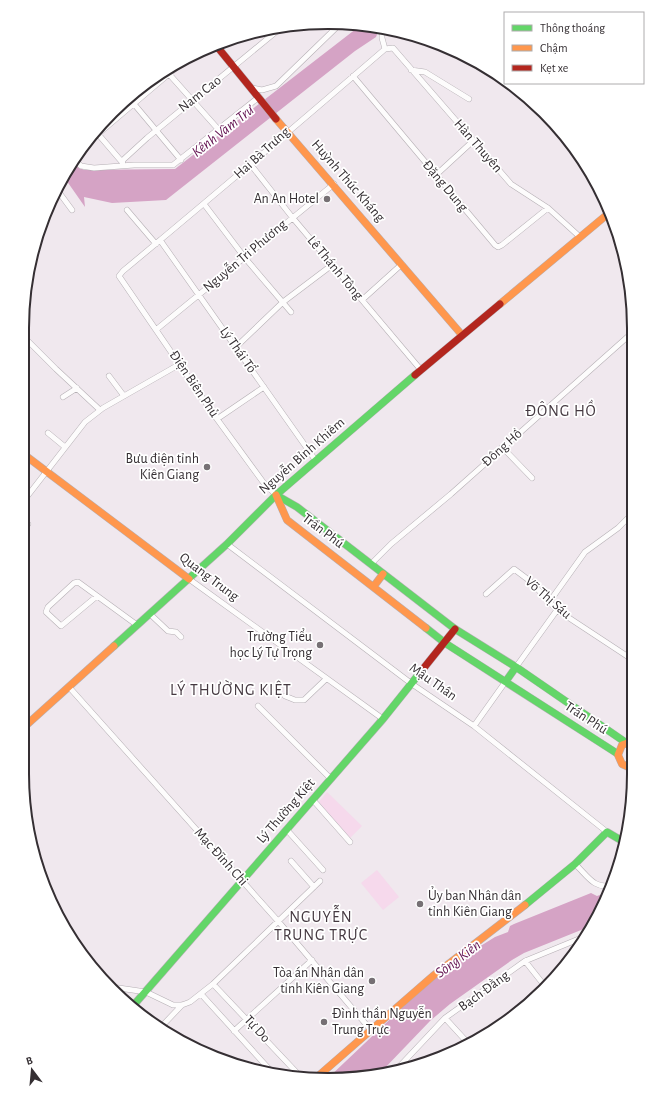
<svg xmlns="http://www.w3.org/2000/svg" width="656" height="1102" viewBox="0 0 656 1102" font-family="'Alegreya Sans',sans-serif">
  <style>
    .green { fill: #f6d9ec }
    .water { fill: #d5a3c5 }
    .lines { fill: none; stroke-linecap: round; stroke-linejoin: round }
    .street-casing { stroke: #b5afb4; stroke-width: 6 }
    .fast-casing { stroke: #b5afb4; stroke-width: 8 }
    .slow-casing { stroke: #b5afb4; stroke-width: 8 }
    .jam-casing { stroke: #b5afb4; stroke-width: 8 }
    .street { stroke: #fdfcfc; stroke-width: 5 }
    .fast { stroke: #63d668; stroke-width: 7 }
    .slow { stroke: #ff974d; stroke-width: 7 }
    .jam { stroke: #b3261e; stroke-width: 7 }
    .poi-dot { fill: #767074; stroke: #fff; stroke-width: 1.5 }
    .labels { text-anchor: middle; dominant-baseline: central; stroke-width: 3.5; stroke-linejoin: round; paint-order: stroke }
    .street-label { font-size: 14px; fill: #352f33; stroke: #fff }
    .poi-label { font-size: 14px; fill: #352f33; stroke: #fff; text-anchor: end }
    .water-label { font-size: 15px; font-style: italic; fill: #641452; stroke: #fff }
    .quarter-label { font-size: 16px; letter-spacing: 1px; fill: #453941; stroke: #fff }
    .rim { fill: none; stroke: #352f33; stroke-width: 2 }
  </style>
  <rect width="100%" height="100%" fill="#f0e8ee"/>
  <path class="green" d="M 327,792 L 362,826 L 350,838 L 318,803 Z
    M 377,870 L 399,897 L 383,910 L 361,883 Z"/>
  <path class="water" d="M 361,25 L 380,27 L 376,37 L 355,51 L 166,200 L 112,203 L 84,197 L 85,207 L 64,177 L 71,163 L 84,170 L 175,169 Z
    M 608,892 L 591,926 L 524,953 L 512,960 L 450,1004 L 430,1021 L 382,1071 L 326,1080 L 442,970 L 495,937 L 508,932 L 510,926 L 514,924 L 591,893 L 597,896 Z"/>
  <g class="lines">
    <defs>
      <path id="street" d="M 382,27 L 382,38 L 385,49
        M 411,70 L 425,72 L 469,99
        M 169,74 L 218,129
        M 353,76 L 495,245 L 498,247 L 502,245 L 548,208
        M 252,88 L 262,90 L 276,86 L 341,23
        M 134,104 L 181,160
        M 98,134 L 122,162
        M 85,145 L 190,56
        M 73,159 L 81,166 L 94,168 L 134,165 L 173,165 L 259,97
        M 251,165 L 292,217 L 421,370
        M 122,166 L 123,160 L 147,138 L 283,26
        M 436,175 L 473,141
        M 58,191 L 72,210
        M 204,204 L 245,258 L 291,312
        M 127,210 L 156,244
        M 160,240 L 316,461
        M 362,300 L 402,264
        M 157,329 L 334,184
        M 23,336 L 56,369 L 100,410
        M 236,347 L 283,302 L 332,265
        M 109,376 L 124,396
        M 63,397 L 77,388
        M 217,419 L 264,387
        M 48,433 L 65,447
        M 502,447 L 532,478
        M 276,495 L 263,482 L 217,419 L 119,276 L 123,271 C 211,198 298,124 385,49 L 393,48 L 511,184 L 548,208 L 580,237
        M 22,503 L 85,422 L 103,408 L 180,364
        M 22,519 L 28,524
        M 227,544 L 412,684 L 474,726 L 607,832
        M 371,564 L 391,544 L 451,494 L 633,332
        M 189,579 L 383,719
        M 486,594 L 514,569 L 530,581 L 557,610 L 633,660
        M 97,596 L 61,626 L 46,612 L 48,607 L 74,583 L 78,582 L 137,625
        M 550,601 L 585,552 L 618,528 L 633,513
        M 150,614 L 168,631 L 176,632 L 181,637
        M 516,667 L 557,610
        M 69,687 L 278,921 L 370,1029
        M 285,696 L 295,700 L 304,700 L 326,679
        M 258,706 L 331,779
        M 474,726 L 506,681
        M 313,800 L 350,842
        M 287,830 L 323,870
        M 291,861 L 314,887
        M 575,864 C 587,875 594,890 612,885
        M 525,961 L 544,985
        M 213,984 L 299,1075
        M 112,987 L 146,992 L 173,1005 L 182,1005 L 190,1002 L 213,984 L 320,881
        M 201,994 L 270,1070
        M 445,1018 L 467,1042
        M 161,1027 L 182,1005
        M 234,1031 L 312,960
        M 397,1069 L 445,1018 L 525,961 L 586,936"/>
      <path id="fast" d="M 276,495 L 297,507 L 455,629 L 516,667 L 625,742
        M 426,628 L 445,643 L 618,754
        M 114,646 L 227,544 L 276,495 L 415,375
        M 506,681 L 516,667
        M 525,905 L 575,864 L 607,832 L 624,842
        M 132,1007 L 383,719 L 419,674"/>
      <path id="slow" d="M 276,119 L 462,335
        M 500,304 L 609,213
        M 22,453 L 189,579
        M 276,495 L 287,520 L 426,628
        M 374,586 L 383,574
        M 22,729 L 114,646
        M 633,741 L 622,745 L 618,755 L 622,764 L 633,769
        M 316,1078 L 433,976 L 525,905"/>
      <path id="jam" d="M 215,44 L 276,119
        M 415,375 L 500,304
        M 419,674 L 455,629"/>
    </defs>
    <use href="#street" class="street-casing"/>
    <use href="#fast" class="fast-casing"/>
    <use href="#slow" class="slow-casing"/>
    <use href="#jam" class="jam-casing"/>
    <use href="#street" class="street"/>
    <use href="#fast" class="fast"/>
    <use href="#slow" class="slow"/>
    <use href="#jam" class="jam"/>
  </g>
  <g class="poi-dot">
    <circle cx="327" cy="199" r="4"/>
    <circle cx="207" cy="467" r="4"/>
    <circle cx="320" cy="645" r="4"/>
    <circle cx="420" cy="904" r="4"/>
    <circle cx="372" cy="981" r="4"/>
    <circle cx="324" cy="1022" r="4"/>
  </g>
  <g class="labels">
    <g class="street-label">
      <text transform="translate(200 94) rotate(-38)">Nam Cao</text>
      <text transform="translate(478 146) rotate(49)">Hàn Thuyên</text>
      <text transform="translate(262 153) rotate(-42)">Hai Bà Trưng</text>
      <text transform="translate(348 181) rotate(49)">Huỳnh Thúc Kháng</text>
      <text transform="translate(445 186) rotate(50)">Đặng Dung</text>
      <text transform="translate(245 256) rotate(-40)">Nguyễn Tri Phương</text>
      <text transform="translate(335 268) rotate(50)">Lê Thánh Tông</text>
      <text transform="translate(238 350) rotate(55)">Lý Thái Tổ</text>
      <text transform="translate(194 384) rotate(56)">Điện Biên Phủ</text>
      <text transform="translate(502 448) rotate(-42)">Đông Hồ</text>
      <text transform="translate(302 456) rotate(-41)">Nguyễn Bỉnh Khiêm</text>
      <text transform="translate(323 531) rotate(37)">Trần Phú</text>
      <text transform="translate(209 577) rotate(37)">Quang Trung</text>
      <text transform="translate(548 598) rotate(41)">Võ Thị Sáu</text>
      <text transform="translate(433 682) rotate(35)">Mậu Thân</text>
      <text transform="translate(586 718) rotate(33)">Trần Phú</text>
      <text transform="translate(286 811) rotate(-49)">Lý Thường Kiệt</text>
      <text transform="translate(221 857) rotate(48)">Mạc Đĩnh Chi</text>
      <text transform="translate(484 991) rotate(-36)">Bạch Đằng</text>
      <text transform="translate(257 1029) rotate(47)">Tự Do</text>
    </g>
    <g class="poi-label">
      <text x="319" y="199">An An Hotel</text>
      <text x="199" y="459">Bưu điện tỉnh<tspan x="199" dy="16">Kiên Giang</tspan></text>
      <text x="312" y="637">Trường Tiểu<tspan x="312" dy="16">học Lý Tự Trọng</tspan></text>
      <text x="428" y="896" text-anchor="start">Ủy ban Nhân dân<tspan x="428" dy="16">tỉnh Kiên Giang</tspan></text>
      <text x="364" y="973">Tòa án Nhân dân<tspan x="364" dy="16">tỉnh Kiên Giang</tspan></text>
      <text x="332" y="1014" text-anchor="start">Đình thần Nguyễn<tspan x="332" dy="16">Trung Trực</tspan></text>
    </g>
    <g class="water-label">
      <text transform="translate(223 131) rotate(-38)">Kênh Vàm Trư</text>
      <text transform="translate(458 959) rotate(-37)">Sông Kiên</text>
    </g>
    <g class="quarter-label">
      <text x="561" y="411">ĐÔNG HỒ</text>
      <text x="231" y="690">LÝ THƯỜNG KIỆT</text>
      <text x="321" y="917">NGUYỄN<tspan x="321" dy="18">TRUNG TRỰC</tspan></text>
    </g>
  </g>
  <path d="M0 0H656V1102H0ZM328 29H328A299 299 0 0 1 627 328V774A299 299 0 0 1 328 1073H328A299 299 0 0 1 29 774V328A299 299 0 0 1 328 29Z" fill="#fff" fill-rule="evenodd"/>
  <path class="rim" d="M328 29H328A299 299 0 0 1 627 328V774A299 299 0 0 1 328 1073H328A299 299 0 0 1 29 774V328A299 299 0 0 1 328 29Z"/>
  <rect x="504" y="12" width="140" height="72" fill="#ffffff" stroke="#aeacad"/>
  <rect x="512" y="25" width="20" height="6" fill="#63d668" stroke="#aeacad"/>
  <text x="540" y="32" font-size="12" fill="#352f33">Thông thoáng</text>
  <rect x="512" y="45" width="20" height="6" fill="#ff974d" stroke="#aeacad"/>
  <text x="540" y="52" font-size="12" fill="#352f33">Chậm</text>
  <rect x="512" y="65" width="20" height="6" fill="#b3261e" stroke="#aeacad"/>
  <text x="540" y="72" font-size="12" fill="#352f33">Kẹt xe</text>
  <g transform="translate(32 1070) rotate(344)" stroke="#ffffff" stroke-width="3" paint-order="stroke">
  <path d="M0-3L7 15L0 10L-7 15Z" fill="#352f33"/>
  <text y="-6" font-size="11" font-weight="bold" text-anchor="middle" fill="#352f33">B</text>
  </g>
</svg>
